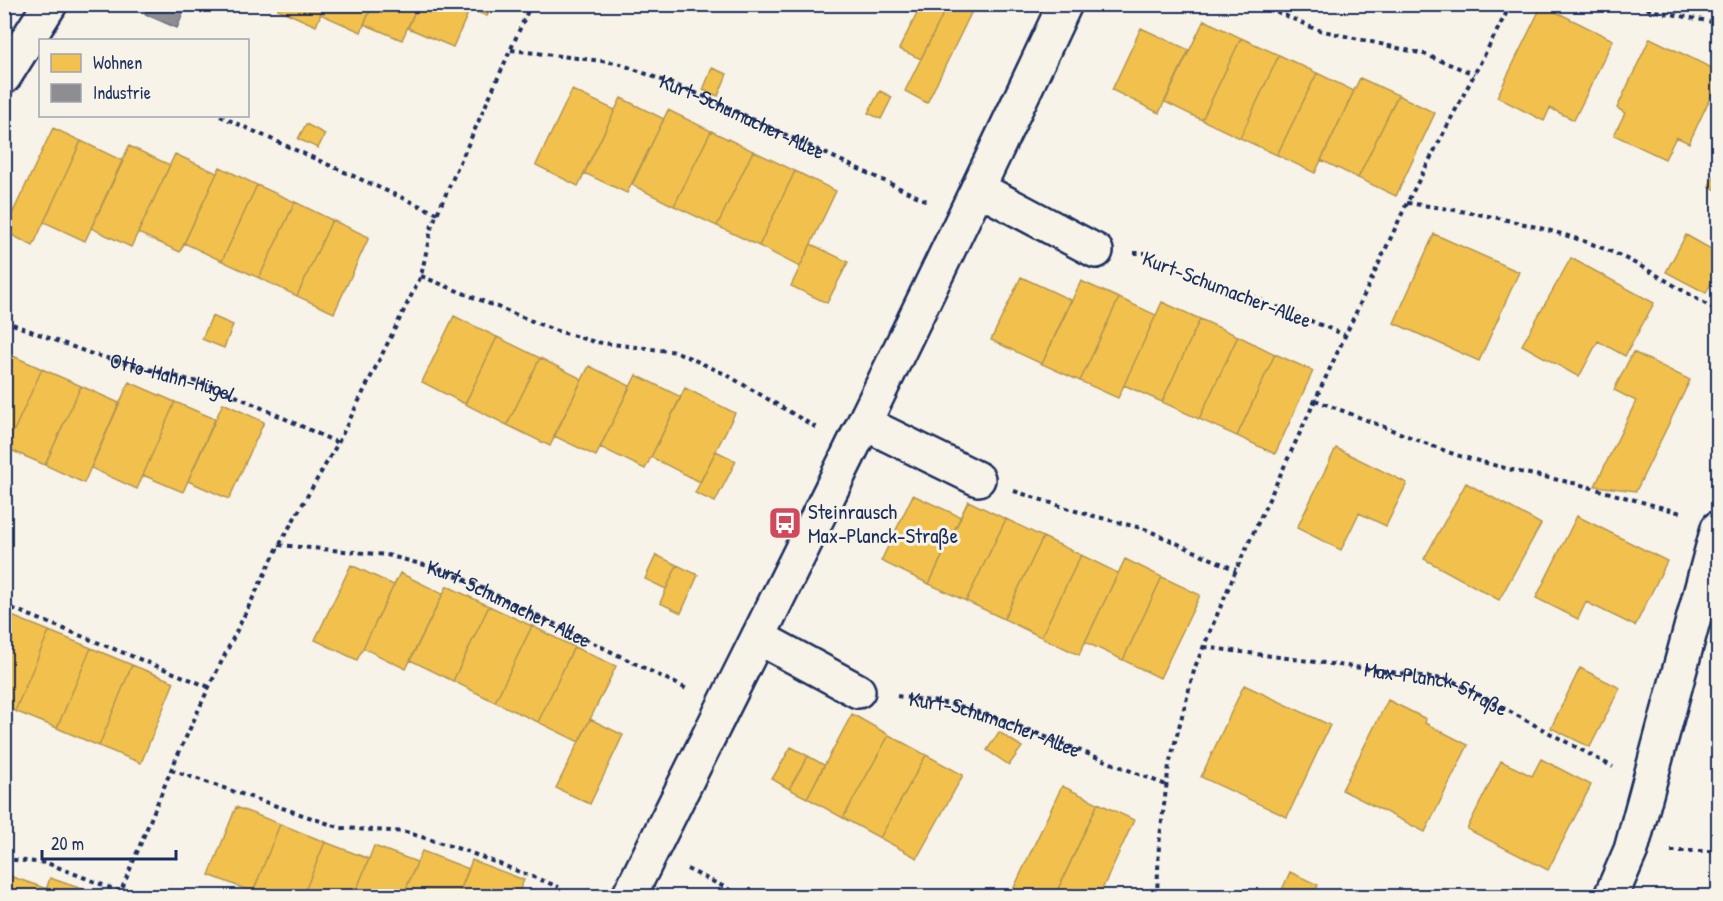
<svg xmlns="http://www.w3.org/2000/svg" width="1723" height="901" viewBox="0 0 1723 901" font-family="'Patrick Hand',sans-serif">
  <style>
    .homes { fill: #f2c14e; stroke: #b29553; stroke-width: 1.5 }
    .industry { fill: #8d8d92; stroke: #6b7182; stroke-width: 1.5 }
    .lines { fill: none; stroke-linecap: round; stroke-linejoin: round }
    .minor-casing { stroke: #1b2f5e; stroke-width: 38 }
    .path { stroke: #1b2f5e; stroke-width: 4; stroke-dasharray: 4.5 4.5; stroke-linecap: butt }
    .minor { stroke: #f7f3e8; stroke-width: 33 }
    .labels { text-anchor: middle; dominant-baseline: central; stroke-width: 6; stroke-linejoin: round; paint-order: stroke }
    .street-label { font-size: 21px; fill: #1b2f5e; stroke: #f7f3e8 }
    .poi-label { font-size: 21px; fill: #1b2f5e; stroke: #f7f3e8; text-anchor: start }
  </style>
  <rect width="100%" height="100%" fill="#f7f3e8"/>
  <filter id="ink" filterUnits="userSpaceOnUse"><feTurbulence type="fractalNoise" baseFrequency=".0167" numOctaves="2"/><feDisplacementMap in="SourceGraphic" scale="12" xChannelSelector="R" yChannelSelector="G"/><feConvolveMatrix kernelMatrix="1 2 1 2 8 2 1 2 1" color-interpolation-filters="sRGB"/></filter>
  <g filter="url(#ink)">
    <path class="homes" d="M 280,4 L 325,4 L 316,26 L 278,9 Z
      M 325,4 L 373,4 L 361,32 L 320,14 Z
      M 373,4 L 418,4 L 402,40 L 364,24 Z
      M 418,4 L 493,4 L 487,16 L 470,9 L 453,47 L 408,28 Z
      M 922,4 L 948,4 L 921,59 L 899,49 Z
      M 948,4 L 975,5 L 927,103 L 905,91 Z
      M 1542,5 L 1613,40 L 1574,120 L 1550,108 L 1544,121 L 1497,97 Z
      M 1204,20 L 1241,38 L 1202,120 L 1165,102 Z
      M 1141,28 L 1189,50 L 1159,113 L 1112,90 Z
      M 1241,38 L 1279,55 L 1240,138 L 1202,120 Z
      M 1650,38 L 1718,71 L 1718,81 L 1689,143 L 1676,137 L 1665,159 L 1614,135 L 1625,113 L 1617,108 Z
      M 1279,55 L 1317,73 L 1277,155 L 1240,138 Z
      M 712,68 L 727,74 L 718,96 L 703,90 Z
      M 1317,73 L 1354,91 L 1315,173 L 1277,155 Z
      M 1360,78 L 1398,95 L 1358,178 L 1321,160 Z
      M 572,90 L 615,110 L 578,186 L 536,165 Z
      M 880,91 L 892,97 L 881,119 L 868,113 Z
      M 1398,95 L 1435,113 L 1396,196 L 1358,178 Z
      M 621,98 L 664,119 L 627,193 L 584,173 Z
      M 668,110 L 711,131 L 674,206 L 632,185 Z
      M 306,124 L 325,134 L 318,148 L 298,139 Z
      M 53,128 L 81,141 L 33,246 L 4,231 Z
      M 711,131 L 753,151 L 717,226 L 674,206 Z
      M 81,141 L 123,161 L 85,241 L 44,222 Z
      M 129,146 L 170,165 L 131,247 L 91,228 Z
      M 753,151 L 795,171 L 759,246 L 717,226 Z
      M 175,154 L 217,173 L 180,252 L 138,233 Z
      M 220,167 L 257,185 L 222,261 L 184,243 Z
      M 1718,168 L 1718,191 L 1709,186 Z
      M 795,171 L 836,191 L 800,267 L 759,246 Z
      M 257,185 L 295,202 L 259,278 L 222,261 Z
      M 295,202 L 332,220 L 297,296 L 259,278 Z
      M 332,220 L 369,237 L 334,313 L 297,296 Z
      M 1434,234 L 1519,272 L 1479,361 L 1394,323 Z
      M 1686,235 L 1718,253 L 1718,270 L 1706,293 L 1666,272 Z
      M 811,244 L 848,262 L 827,303 L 791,286 Z
      M 1571,258 L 1654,303 L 1625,356 L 1598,341 L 1579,377 L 1522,345 Z
      M 1021,277 L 1071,300 L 1042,364 L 991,340 Z
      M 1081,281 L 1119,298 L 1080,381 L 1042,364 Z
      M 1119,298 L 1156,315 L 1118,398 L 1080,381 Z
      M 1162,302 L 1200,319 L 1162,402 L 1124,385 Z
      M 212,316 L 233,325 L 224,348 L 202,339 Z
      M 454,316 L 497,337 L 465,404 L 422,382 Z
      M 1200,319 L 1238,336 L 1199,419 L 1162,402 Z
      M 1238,336 L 1275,354 L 1237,436 L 1199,419 Z
      M 497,337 L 540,358 L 507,425 L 465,404 Z
      M 4,352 L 42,369 L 6,448 L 4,447 Z
      M 1633,352 L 1690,380 L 1636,491 L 1595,486 L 1636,401 L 1614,390 Z
      M 1275,354 L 1313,371 L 1275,454 L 1237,436 Z
      M 540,358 L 582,379 L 550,446 L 507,425 Z
      M 589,366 L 630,386 L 596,456 L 554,436 Z
      M 42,369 L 81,386 L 45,465 L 6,448 Z
      M 636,375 L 681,397 L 645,469 L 600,447 Z
      M 129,382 L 175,402 L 137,489 L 91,468 Z
      M 81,386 L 119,403 L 84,483 L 45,465 Z
      M 685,388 L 735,413 L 700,482 L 651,457 Z
      M 175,402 L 215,419 L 183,492 L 143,475 Z
      M 223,403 L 264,422 L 229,499 L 188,481 Z
      M 1336,448 L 1407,483 L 1386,526 L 1359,513 L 1341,550 L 1297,528 Z
      M 716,451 L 736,461 L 715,502 L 695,493 Z
      M 1466,483 L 1541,524 L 1499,600 L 1424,559 Z
      M 913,495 L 961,517 L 929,584 L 881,561 Z
      M 968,501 L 1006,519 L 966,601 L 929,584 Z
      M 1577,516 L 1667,561 L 1635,626 L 1586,602 L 1578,619 L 1536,598 Z
      M 1006,519 L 1043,537 L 1004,619 L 966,601 Z
      M 1043,537 L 1081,555 L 1041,637 L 1004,619 Z
      M 656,555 L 677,565 L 666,589 L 645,579 Z
      M 1081,555 L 1118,573 L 1079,655 L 1041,637 Z
      M 1125,559 L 1162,577 L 1123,660 L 1085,642 Z
      M 351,565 L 394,585 L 357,660 L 315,640 Z
      M 677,565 L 698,575 L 681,613 L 660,603 Z
      M 400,573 L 443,594 L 406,669 L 363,648 Z
      M 1162,577 L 1200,595 L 1160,678 L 1123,660 Z
      M 447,586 L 489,606 L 453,681 L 410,660 Z
      M 489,606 L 532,626 L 495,702 L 453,681 Z
      M 7,614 L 49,631 L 15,711 L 4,707 L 4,620 Z
      M 532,626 L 574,647 L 538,722 L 495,702 Z
      M 49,631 L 91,648 L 57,728 L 15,711 Z
      M 574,647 L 616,666 L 579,742 L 538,722 Z
      M 91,648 L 132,665 L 99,746 L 57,728 Z
      M 132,665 L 174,682 L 141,763 L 99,746 Z
      M 1580,668 L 1620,688 L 1590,747 L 1551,728 Z
      M 1244,685 L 1330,725 L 1287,817 L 1201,777 Z
      M 1388,700 L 1426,719 L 1425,723 L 1468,745 L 1425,832 L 1342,790 Z
      M 852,714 L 889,735 L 843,818 L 807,798 Z
      M 590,719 L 623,735 L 590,804 L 556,788 Z
      M 999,732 L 1022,747 L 1009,765 L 987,750 Z
      M 889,735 L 926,755 L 880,838 L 843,818 Z
      M 791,747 L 808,756 L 789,789 L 772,779 Z
      M 926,755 L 963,775 L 917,858 L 880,838 Z
      M 808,756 L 824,765 L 807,798 L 789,789 Z
      M 1541,759 L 1591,785 L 1548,870 L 1467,829 L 1501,761 L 1532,776 Z
      M 1062,786 L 1098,803 L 1055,896 L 1021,896 L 1012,892 Z
      M 1098,803 L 1134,820 L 1099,896 L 1065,896 L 1056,893 Z
      M 236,807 L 280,824 L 253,892 L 209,875 Z
      M 280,824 L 325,842 L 303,896 L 263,896 L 253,892 Z
      M 325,842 L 369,859 L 354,896 L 303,896 Z
      M 374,846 L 417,862 L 403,896 L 354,896 Z
      M 422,851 L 469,869 L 458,896 L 403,896 Z
      M 472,860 L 524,880 L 517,896 L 458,896 Z
      M 1290,872 L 1318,885 L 1313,896 L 1291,896 L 1281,892 Z
      M 4,874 L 47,889 L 44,896 L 4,896 Z
      M 50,878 L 94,893 L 93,896 L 44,896 Z
      M 1718,882 L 1718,896 L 1712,896 Z"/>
    <path class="industry" d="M 149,4 L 187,4 L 177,28 L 145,14 Z"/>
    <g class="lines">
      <defs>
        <path id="minor" d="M 4,77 L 50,4
          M 979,189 L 1096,251
          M 864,423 L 978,479
          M 758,637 L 858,691
          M 629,896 C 777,600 925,304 1065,4
          M 1611,896 L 1631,850 L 1718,528"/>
      </defs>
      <use href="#minor" class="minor-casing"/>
      <g class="path">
        <path d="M 1260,4 L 1315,29 L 1424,54 L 1474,74"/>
        <path d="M 1639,4 L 1650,10 L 1718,23"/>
        <path id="s1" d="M 511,50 L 618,63 L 701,95 L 927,201"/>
        <path d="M 220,116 L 438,214"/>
        <path d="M 1407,203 C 1469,211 1533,223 1592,244 C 1636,260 1677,288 1718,311"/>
        <path d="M 1134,253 L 1147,253 L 1345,335"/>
        <path d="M 421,276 L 554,330 L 595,342 L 677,352 L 727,375 L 817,428"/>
        <path id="s2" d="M 4,321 L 92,354 L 216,387 L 338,443"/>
        <path d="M 1315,400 L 1456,455 L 1520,472 L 1578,484 L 1681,513"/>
        <path d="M 1014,491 L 1082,513 L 1145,529 L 1236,570"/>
        <path id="s3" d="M 279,545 L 387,555 L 447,571 L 689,690"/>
        <path d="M 4,605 L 209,687"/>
        <path id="s4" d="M 1204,647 L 1451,680 L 1613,767"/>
        <path id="s5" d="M 897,696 L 957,705 L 1006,721 L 1166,785"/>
        <path d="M 171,770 L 341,828 L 406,832 L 466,851 L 559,887"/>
        <path d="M 1671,851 L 1718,851"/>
        <path d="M 4,859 L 47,863 L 121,892"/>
        <path d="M 687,869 L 743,896"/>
        <path d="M 119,896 L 171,770 L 209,687 L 279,545 L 338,443 L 421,276 L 432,225 L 531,4"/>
        <path d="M 1157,896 L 1159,845 L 1169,765 L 1195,667 L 1236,570 L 1407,203 L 1511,4"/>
      </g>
      <use href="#minor" class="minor"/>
    </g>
  </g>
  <defs>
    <symbol id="bus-square" viewBox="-11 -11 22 22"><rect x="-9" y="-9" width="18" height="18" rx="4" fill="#d1495b" stroke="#f7f3e8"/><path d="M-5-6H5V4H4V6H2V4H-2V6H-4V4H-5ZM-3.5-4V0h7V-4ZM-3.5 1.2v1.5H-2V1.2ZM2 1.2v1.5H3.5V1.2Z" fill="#fff"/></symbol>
  </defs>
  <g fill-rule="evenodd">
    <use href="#bus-square" x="766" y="504" width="38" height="38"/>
  </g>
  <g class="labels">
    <g class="street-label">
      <text stroke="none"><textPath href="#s1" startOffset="243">Kurt-Schumacher-Allee</textPath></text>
      <text transform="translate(1227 289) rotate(21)">Kurt-Schumacher-Allee</text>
      <text stroke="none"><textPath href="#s2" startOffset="178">Otto-Hahn-Hügel</textPath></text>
      <text stroke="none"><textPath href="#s3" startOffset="240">Kurt-Schumacher-Allee</textPath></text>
      <text stroke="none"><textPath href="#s4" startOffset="237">Max-Planck-Straße</textPath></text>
      <text stroke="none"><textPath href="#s5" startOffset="102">Kurt-Schumacher-Allee</textPath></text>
    </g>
    <g class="poi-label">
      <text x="808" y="511">Steinrausch<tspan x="808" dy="24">Max-Planck-Straße</tspan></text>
    </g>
  </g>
  <rect width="1723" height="901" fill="none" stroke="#f7f3e8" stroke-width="24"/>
  <rect x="12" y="12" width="1699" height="877" fill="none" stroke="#1b2f5e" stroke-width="2" filter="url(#ink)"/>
  <rect x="39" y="39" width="210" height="78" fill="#f7f3e8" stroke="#9fa5b1" stroke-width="1.5"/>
  <rect x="51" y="54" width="30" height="18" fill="#f2c14e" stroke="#9fa5b1" stroke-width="1.5"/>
  <text x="93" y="69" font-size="18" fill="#1b2f5e">Wohnen</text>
  <rect x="51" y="84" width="30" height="18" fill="#8d8d92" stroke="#9fa5b1" stroke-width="1.5"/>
  <text x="93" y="99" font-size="18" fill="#1b2f5e">Industrie</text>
  <path d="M42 850v9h134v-9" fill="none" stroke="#1b2f5e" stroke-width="3"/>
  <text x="51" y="850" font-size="18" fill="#1b2f5e" stroke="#f7f3e8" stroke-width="4.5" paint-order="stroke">20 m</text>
</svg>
